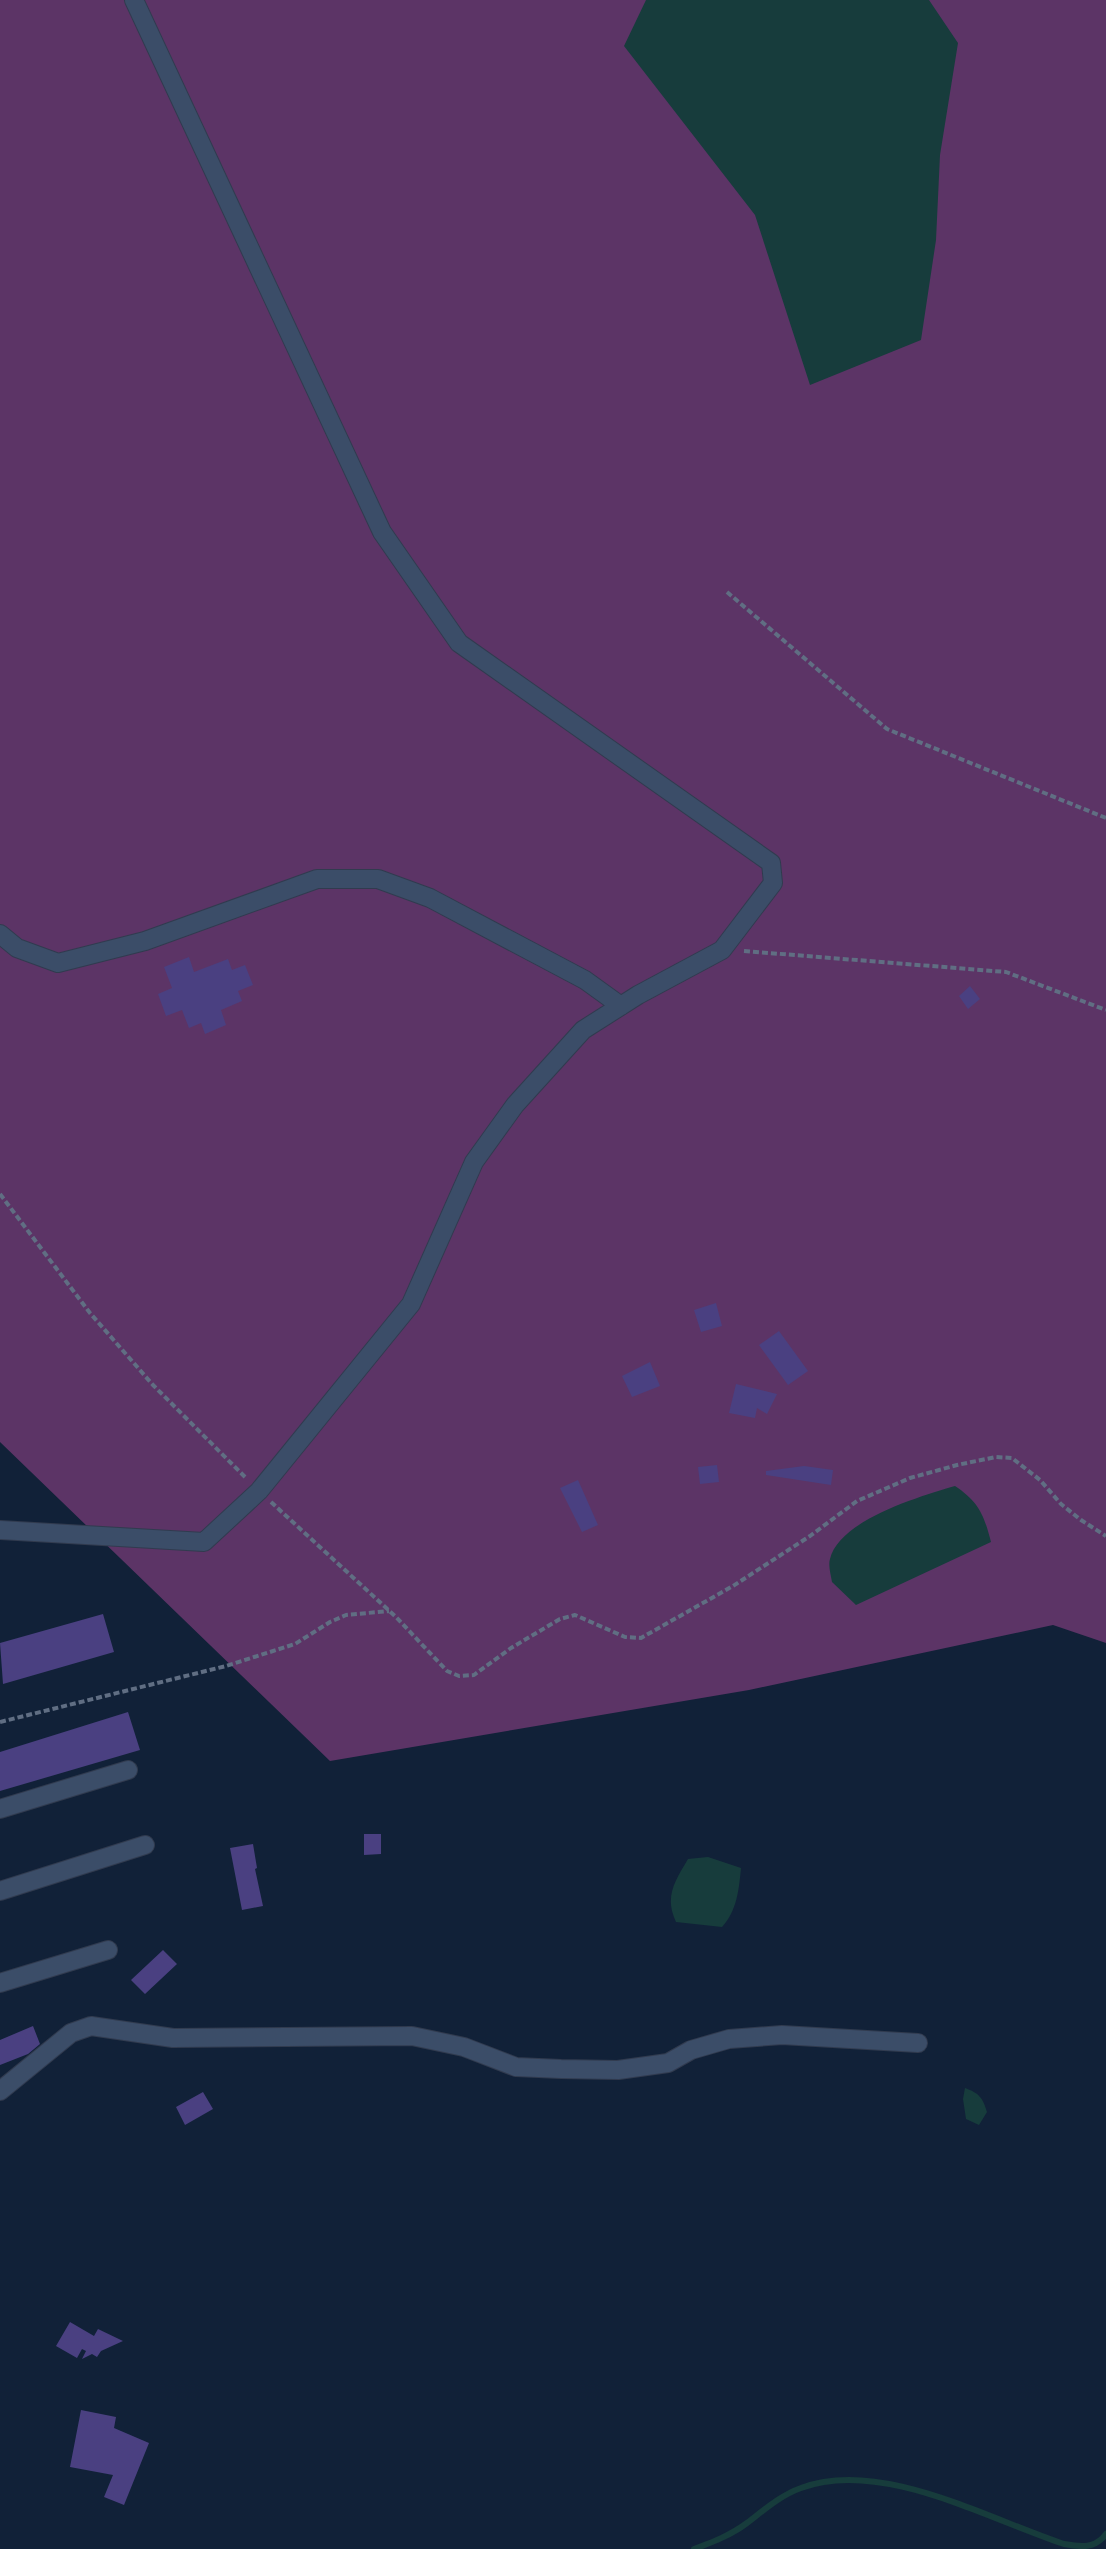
<svg xmlns="http://www.w3.org/2000/svg" width="1106" height="2549" viewBox="0 0 1106 2549" font-family="Lato,sans-serif">
  <style>
    .green { fill: #5c3466 }
    .water { fill: #173c3c }
    .lines { fill: none; stroke-linecap: round; stroke-linejoin: round }
    .stream { stroke: #173c3c; stroke-width: 6 }
    .building { fill: #4a4081 }
    .street-casing { stroke: #313b4f; stroke-width: 20 }
    .path { stroke: #606e83; stroke-width: 4; stroke-dasharray: 6 3; stroke-linecap: butt }
    .street { stroke: #3b4d68; stroke-width: 18 }
  </style>
  <rect width="100%" height="100%" fill="#112138"/>
  <path class="green" d="M 0,0 L 1106,0 L 1106,1643 L 1053,1625 L 749,1690 L 330,1761 L 0,1442 Z"/>
  <path class="water" d="M 646,0 L 929,0 L 958,43 L 940,155 L 936,240 L 921,340 L 810,385 L 755,215 L 624,46 Z
    M 955,1486 C 979,1502 984,1515 991,1542 L 856,1605 L 832,1582 C 831,1576 828,1565 830,1559 C 839,1520 921,1496 955,1486 Z
    M 708,1857 L 741,1868 C 739,1889 737,1911 722,1927 L 676,1922 C 664,1897 675,1881 688,1859 Z
    M 965,2088 C 979,2093 983,2098 987,2112 L 979,2125 L 966,2119 L 963,2099 Z"/>
  <g class="lines">
    <path class="stream" d="M 694,2549 C 713,2542 731,2535 747,2523 C 764,2510 781,2495 801,2488 C 880,2458 988,2519 1064,2544 C 1081,2547 1095,2549 1106,2534"/>
  </g>
  <path class="building" d="M 189,957 L 194,972 L 228,959 L 232,970 L 245,965 L 253,985 L 238,991 L 242,1001 L 221,1010 L 226,1025 L 205,1034 L 201,1023 L 189,1028 L 182,1010 L 166,1016 L 158,994 L 172,988 L 164,967 Z
    M 970,986 L 980,999 L 968,1009 L 959,996 Z
    M 716,1303 L 722,1326 L 701,1332 L 694,1310 Z
    M 779,1331 L 808,1371 L 788,1385 L 759,1345 Z
    M 650,1362 L 660,1386 L 632,1397 L 622,1376 Z
    M 736,1384 L 777,1394 L 767,1414 L 757,1408 L 755,1418 L 729,1413 Z
    M 717,1465 L 719,1482 L 700,1484 L 698,1467 Z
    M 804,1466 L 833,1470 L 831,1485 L 766,1475 L 766,1471 Z
    M 578,1480 L 598,1525 L 582,1532 L 560,1488 Z
    M 103,1614 L 114,1652 L 3,1684 L 0,1643 Z
    M 128,1712 L 140,1750 L 0,1791 L 0,1752 Z
    M 364,1834 L 381,1834 L 381,1854 L 364,1855 Z
    M 253,1844 L 257,1868 L 255,1869 L 263,1906 L 242,1910 L 230,1848 Z
    M 163,1950 L 177,1964 L 145,1994 L 131,1980 Z
    M 33,2026 L 40,2044 L 28,2054 L 0,2065 L 0,2040 Z
    M 203,2092 L 213,2109 L 185,2125 L 176,2107 Z
    M 70,2322 L 94,2336 L 98,2329 L 123,2341 L 101,2351 L 97,2357 L 92,2354 L 82,2359 L 86,2351 L 82,2349 L 77,2358 L 56,2346 Z
    M 81,2410 L 116,2417 L 114,2428 L 149,2443 L 124,2505 L 104,2497 L 113,2475 L 70,2467 Z"/>
  <g class="lines">
    <defs>
      <path id="street" d="M 0,934 L 17,948 L 58,963 L 145,941 L 317,879 L 378,879 L 430,898 L 585,980 L 621,1006
        M 0,1530 L 204,1542 L 259,1491 L 411,1304 L 474,1162 L 515,1105 L 583,1030 L 638,995 L 722,950 L 773,883 L 771,863 L 459,643 L 382,532 L 134,0
        M 0,1809 L 128,1770
        M 0,1891 L 145,1845
        M 0,1983 L 108,1950
        M 0,2091 L 71,2033 L 91,2026 L 173,2038 L 412,2036 L 464,2047 L 516,2067 L 561,2069 L 618,2070 L 668,2063 L 691,2050 L 729,2039 L 782,2035 L 918,2043"/>
    </defs>
    <use href="#street" class="street-casing"/>
    <path class="path" d="M 727,592 L 887,729 L 1106,818
      M 744,951 L 1006,972 L 1106,1010
      M 0,1194 L 90,1313 L 153,1385 L 246,1478
      M 271,1502 L 396,1617 L 447,1671 L 459,1676 L 474,1675 L 511,1648 L 560,1619 L 575,1615 L 625,1637 L 641,1638 L 733,1586 L 810,1536 L 857,1501 L 910,1478 L 957,1465 L 996,1457 L 1012,1458 L 1040,1480 L 1061,1504 L 1081,1520 L 1106,1536
      M 0,1722 L 226,1666 L 295,1644 L 330,1622 L 346,1615 L 389,1611"/>
    <use href="#street" class="street"/>
  </g>
</svg>
